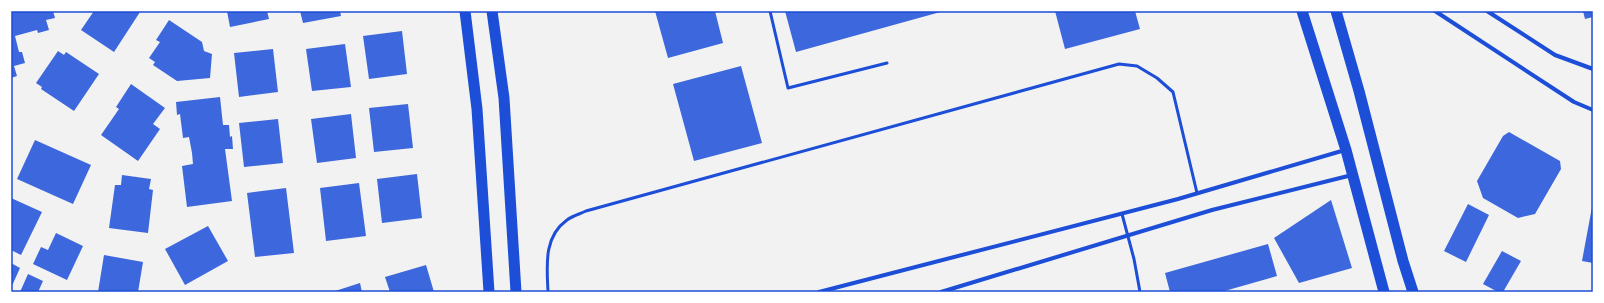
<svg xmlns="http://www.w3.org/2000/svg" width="1604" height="303" viewBox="0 0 1604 303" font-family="'Exo 2',sans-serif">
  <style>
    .building { fill: #3d67dc }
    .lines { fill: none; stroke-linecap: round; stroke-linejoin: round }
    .service { stroke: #1d4ed8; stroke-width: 3 }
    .minor { stroke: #1d4ed8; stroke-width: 4 }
    .trunk { stroke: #1d4ed8; stroke-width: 11 }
    .neatline { fill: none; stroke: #1d4ed8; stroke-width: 1.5 }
  </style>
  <rect width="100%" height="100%" fill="#f2f2f2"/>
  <path class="building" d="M 11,11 L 53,11 L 55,18 L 46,20 L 49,30 L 38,33 L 37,30 L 15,36 L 19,52 L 22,52 L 25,63 L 14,66 L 17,76 L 11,78 Z
    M 94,11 L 139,11 L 140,12 L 114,52 L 81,30 Z
    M 227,11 L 267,11 L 269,19 L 230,27 Z
    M 300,11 L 340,11 L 341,16 L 303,23 Z
    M 655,11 L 715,11 L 723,43 L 668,58 Z
    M 785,11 L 944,11 L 796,52 Z
    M 1055,11 L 1135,11 L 1140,29 L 1065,49 Z
    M 1583,11 L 1593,11 L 1593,17 L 1585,19 Z
    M 169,20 L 202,42 L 204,51 L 212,54 L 210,78 L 177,81 L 153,65 L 155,62 L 149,58 L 160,42 L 156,40 Z
    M 402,31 L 407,74 L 369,79 L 363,36 Z
    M 345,44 L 351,87 L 312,91 L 306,49 Z
    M 273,49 L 278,92 L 239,97 L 234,53 Z
    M 58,51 L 64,55 L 66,52 L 99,74 L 74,111 L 41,89 L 42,87 L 36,83 Z
    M 741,66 L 762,143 L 694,161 L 673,84 Z
    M 131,84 L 165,108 L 153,124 L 160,129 L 138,161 L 101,135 L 119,109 L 116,107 Z
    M 220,97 L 223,125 L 229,125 L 230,137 L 232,136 L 233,149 L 225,149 L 232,201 L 187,207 L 182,166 L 193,164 L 192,153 L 189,137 L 183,138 L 180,114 L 177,115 L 176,102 Z
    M 408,104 L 413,148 L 374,152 L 369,108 Z
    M 351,114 L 356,158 L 317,163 L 311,119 Z
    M 278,119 L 283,163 L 244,167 L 239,123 Z
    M 1509,132 L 1560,161 L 1561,169 L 1535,214 L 1518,218 L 1483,198 L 1477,181 L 1503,136 Z
    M 35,140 L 91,165 L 73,204 L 17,179 Z
    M 417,174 L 422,218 L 382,223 L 377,179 Z
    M 122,175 L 151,179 L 149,189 L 153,190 L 148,233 L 109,228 L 115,185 L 121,185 Z
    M 359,183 L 366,236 L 326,241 L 320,188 Z
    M 286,188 L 294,253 L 255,257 L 247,193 Z
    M 11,198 L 42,212 L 21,255 L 11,250 Z
    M 1331,200 L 1352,268 L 1299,283 L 1274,238 Z
    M 1468,204 L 1489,215 L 1466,262 L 1444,251 Z
    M 1592,207 L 1593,207 L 1593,263 L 1582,261 Z
    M 208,226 L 228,261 L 185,285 L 165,249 Z
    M 56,233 L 83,246 L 67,280 L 33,264 L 41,247 L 48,250 Z
    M 1268,244 L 1277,276 L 1221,292 L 1170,292 L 1165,273 Z
    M 1502,251 L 1521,261 L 1503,292 L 1498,292 L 1483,284 Z
    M 104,255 L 143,262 L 138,292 L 98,292 Z
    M 11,263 L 20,268 L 11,288 Z
    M 426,265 L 434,292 L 390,292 L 385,277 Z
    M 28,274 L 43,281 L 38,292 L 20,292 Z
    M 360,283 L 362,292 L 332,292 Z"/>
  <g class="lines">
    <path class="service" d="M 770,11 L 788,88 L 887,63
      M 1122,214 L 1134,259 L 1140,292
      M 548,292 C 547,267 543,237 567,220 C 572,216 580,214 586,211 L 1119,64 L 1137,66 L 1157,78 L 1173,92 L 1197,193"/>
    <path class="minor" d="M 1435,11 L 1574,102 L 1593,110
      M 1487,11 L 1555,55 L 1593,69
      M 819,292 L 1178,199 L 1345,150
      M 941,292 L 1212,210 L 1352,175"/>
    <path class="trunk" d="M 465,11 L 477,109 L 489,292
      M 492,11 L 504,98 L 516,292
      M 1302,11 L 1346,150 L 1384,292
      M 1336,11 L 1359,91 L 1403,261 L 1413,292"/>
  </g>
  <rect width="1604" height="303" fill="none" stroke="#ffffff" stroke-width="24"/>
  <rect x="12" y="12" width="1580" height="279" class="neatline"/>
</svg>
